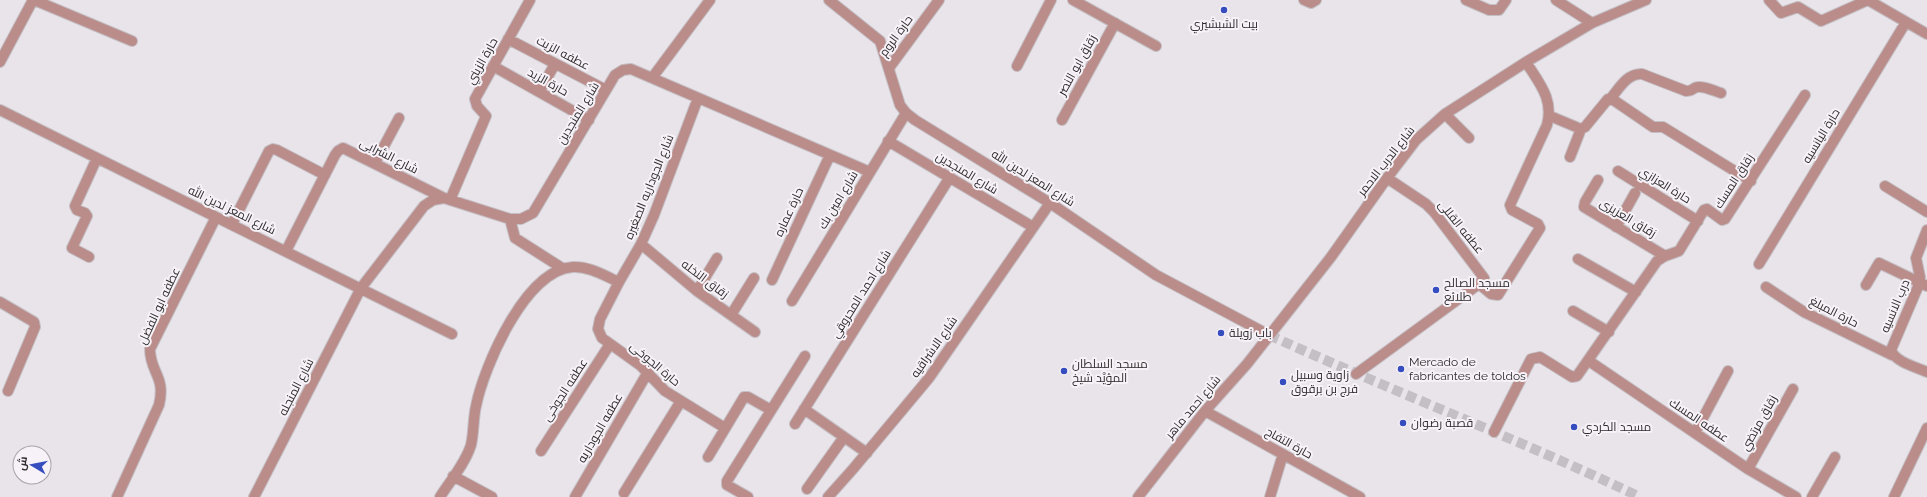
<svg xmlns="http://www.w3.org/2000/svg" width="1927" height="497" viewBox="0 0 1927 497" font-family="Raleway,Cairo,sans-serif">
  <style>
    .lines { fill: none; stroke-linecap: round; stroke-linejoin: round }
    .minor-tunnel { stroke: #c4bfc4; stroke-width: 10; stroke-dasharray: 10 5; stroke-linecap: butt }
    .pedestrian-casing { stroke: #c4bfc4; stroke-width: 12 }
    .minor-casing { stroke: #c4bfc4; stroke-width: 12 }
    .pedestrian { stroke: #ba8d8b; stroke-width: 10 }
    .minor { stroke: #ba8d8b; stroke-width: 10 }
    .poi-dot { fill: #354dbe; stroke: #f7f2f7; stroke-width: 1.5 }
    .labels { text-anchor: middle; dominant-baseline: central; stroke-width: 4; stroke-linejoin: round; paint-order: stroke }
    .poi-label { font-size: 12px; fill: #2e2c2e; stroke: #f7f2f7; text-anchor: start }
    .street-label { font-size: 12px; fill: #2e2c2e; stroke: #f7f2f7 }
  </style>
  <rect width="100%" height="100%" fill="#e9e4ea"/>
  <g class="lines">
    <path class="minor-tunnel" d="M 1269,335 C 1392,391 1518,439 1640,497"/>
    <defs>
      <path id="pedestrian" d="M 829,0 L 880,41 L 900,105 L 906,113 L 915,120 L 1050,203 L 1156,275 L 1269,335"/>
      <path id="minor" d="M 34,0 L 132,41
        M 1073,0 L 1156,46
        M 1304,0 L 1311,3 L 1316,0
        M 1466,0 L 1489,10 L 1499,10 L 1506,0
        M 1556,0 L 1592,23
        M 1769,0 L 1781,13 L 1798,7 L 1821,21 L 1868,0 L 1927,34
        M 508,39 L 606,90
        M 0,62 L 33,0
        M 493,66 L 589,120
        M 1017,66 L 1051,0
        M 889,68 L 939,0
        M 652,78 L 710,0
        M 539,92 L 555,64
        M 698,98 L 654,215 L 641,244 L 619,282 L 600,319 L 598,329 L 602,338 L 641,366 L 665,391 L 725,428
        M 1610,99 C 1619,89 1627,73 1642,74 L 1686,91 C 1692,92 1693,87 1698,87 C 1705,86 1714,91 1721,93
        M 0,110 L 452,334
        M 1445,114 L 1469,138
        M 1550,116 L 1581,129 L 1585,127 L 1608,99 L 1612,99 L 1653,127 L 1663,127 L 1751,181
        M 1062,120 L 1115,23
        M 888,141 L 1033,227
        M 1570,157 L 1581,129
        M 375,163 L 399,118
        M 1618,171 L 1698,221
        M 1598,180 L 1585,202 L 1584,207 L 1665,256
        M 1885,186 L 1927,212
        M 450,200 L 486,116 L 477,106 L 475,99 L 530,0
        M 510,219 L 515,238 L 562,268
        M 232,224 L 269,151 L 273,149 L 277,150 L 325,175
        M 1616,227 L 1635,193
        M 1927,230 L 1916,258 L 1920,277 L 1920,282 L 1891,350 C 1895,362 1916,367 1927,372
        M 641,244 L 697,291 L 755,332
        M 286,251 L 335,155 L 338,151 L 343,148 L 444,198
        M 89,257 L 72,248 L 87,216 L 85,213 L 77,210 L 75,206 L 97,158
        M 1578,259 L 1636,292
        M 1759,264 L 1906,22
        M 772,280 L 830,155
        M 1479,284 L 1491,294 L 1498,295 L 1540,228 L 1538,224 L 1512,210 L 1510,205 L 1547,125 C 1554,99 1539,83 1526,62
        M 1866,285 L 1879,263 L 1927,286
        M 1766,287 L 1804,312 L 1892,355
        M 697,291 L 717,258
        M 792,301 L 906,113
        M 0,302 L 34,322 L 35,327 L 8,391
        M 1573,311 L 1609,332
        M 731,315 L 754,278
        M 1589,361 L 1748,469 L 1796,497
        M 1356,374 L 1479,284 L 1484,278 L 1434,212 L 1426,204 L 1387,178
        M 804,409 L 867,453
        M 1205,411 L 1360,497
        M 795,424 L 950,177
        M 1494,432 L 1531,359 L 1540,357 L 1572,377 L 1577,376 L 1657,261 L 1665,256 L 1679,251 L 1704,210 L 1707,209 L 1722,220 L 1725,219 L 1805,95
        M 1695,433 L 1728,371
        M 541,451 L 610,344
        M 708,457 L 744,397 L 748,397 L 771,410
        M 1748,469 L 1793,389
        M 453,476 L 492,497
        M 807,489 L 844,437
        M 624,493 L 681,401
        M 117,497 L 159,405 C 166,376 150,373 150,349 L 216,217
        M 254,497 L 361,288 L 424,206 L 433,200 L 444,198 L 510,219 L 521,219 L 533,213 L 615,75 L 623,70 L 631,69 L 870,172
        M 440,497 C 450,481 465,464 471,445 C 474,432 473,419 476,406 C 484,366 526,269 573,267 C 589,266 605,276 619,282
        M 575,497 L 648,372
        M 748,497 L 727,485 L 727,481 L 805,356
        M 828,497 L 853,469 L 929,378 L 1050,203
        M 1138,497 L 1205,411 L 1247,364 L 1331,257 L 1387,178 L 1416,140 L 1445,114 L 1526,62 L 1592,23 L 1646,0
        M 1270,497 L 1283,454
        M 1812,497 L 1835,457
        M 1894,497 L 1927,428"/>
    </defs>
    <use href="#pedestrian" class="pedestrian-casing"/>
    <use href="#minor" class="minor-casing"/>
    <use href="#pedestrian" class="pedestrian"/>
    <use href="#minor" class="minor"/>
  </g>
  <g class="poi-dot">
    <circle cx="1224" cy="10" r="4"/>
    <circle cx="1436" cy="290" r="4"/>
    <circle cx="1221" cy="333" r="4"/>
    <circle cx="1401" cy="369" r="4"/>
    <circle cx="1064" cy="371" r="4"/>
    <circle cx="1283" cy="382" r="4"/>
    <circle cx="1403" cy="423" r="4"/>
    <circle cx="1574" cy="427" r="4"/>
  </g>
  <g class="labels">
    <g class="poi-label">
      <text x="1224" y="24" text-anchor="middle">بيت الشبشيري</text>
      <text x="1444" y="283">مسجد الصالح<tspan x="1444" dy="14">طلائع</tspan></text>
      <text x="1229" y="333">باب زويلة</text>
      <text x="1409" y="362">Mercado de<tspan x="1409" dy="14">fabricantes de toldos</tspan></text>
      <text x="1072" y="364">مسجد السلطان<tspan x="1072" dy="14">المؤيَّد شيخ</tspan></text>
      <text x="1291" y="375">زاوية وسبيل<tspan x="1291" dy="14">فرج بن برقوق</tspan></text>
      <text x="1411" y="423">قصبة رضوان</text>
      <text x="1582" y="427">مسجد الكردي</text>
    </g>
    <g class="street-label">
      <text transform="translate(896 36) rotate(-54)">حارة الروم</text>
      <text transform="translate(563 53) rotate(28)">عطفه الزيت</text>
      <text transform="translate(482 61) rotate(-61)">حارة الزيني</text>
      <text transform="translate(1077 65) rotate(-61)">زقاق ابو النصر</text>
      <text transform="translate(548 82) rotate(29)">حارة الزيد</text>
      <text transform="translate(578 113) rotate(-59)">شارع المنجدين</text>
      <text transform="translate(1821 136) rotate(-59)">حارة اليانسيه</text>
      <text transform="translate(389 156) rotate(27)">شارع الشرابى</text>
      <text transform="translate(1386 161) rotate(-52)">شارع الدرب الاحمر</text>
      <text transform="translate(967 173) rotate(31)">شارع المنجدين</text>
      <text transform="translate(1033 178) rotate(32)">شارع المعز لدين الله</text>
      <text transform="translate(1734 181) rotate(-57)">زقاق المسك</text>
      <text transform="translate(1665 185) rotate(32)">حارة العزازي</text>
      <text transform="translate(649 187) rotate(-68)">شارع الجوداريه الصغيره</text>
      <text transform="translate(838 200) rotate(-59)">شارع امين بك</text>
      <text transform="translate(232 210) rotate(26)">شارع المعز لدين الله</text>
      <text transform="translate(789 212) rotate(-65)">حارة عماره</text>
      <text transform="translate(1628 218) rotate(31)">زقاق العزيزى</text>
      <text transform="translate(1461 227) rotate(51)">عطفه القللى</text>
      <text transform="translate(705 279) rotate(37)">زقاق النخله</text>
      <text transform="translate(861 294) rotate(-58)">شارع احمد المحروقي</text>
      <text transform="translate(159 306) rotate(-65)">عطفه ابو الفضل</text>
      <text transform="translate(1895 306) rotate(-67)">درب الانسيه</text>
      <text transform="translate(1834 312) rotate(27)">حارة المبلغ</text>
      <text transform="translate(934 347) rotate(-55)">شارع الاشراقيه</text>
      <text transform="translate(655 364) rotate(40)">حارة الجوخى</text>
      <text transform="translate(296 387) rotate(-63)">شارع المنجله</text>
      <text transform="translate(565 390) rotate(-57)">عطفه الجوخى</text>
      <text transform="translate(1193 407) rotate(-50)">شارع احمد ماهر</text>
      <text transform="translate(1699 420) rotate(34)">عطفه المسك</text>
      <text transform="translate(1759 423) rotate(-61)">زقاق مرتضي</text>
      <text transform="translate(600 428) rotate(-60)">عطفه الجوداريه</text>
      <text transform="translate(1289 443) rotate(29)">حارة التفاح</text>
    </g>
  </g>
  <g transform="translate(32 465) rotate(280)"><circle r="19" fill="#f7f2f7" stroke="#a7a3a7"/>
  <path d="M0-3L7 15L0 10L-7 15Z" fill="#354dbe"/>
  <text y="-6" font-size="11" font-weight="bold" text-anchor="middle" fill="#2e2c2e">ش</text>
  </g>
</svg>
